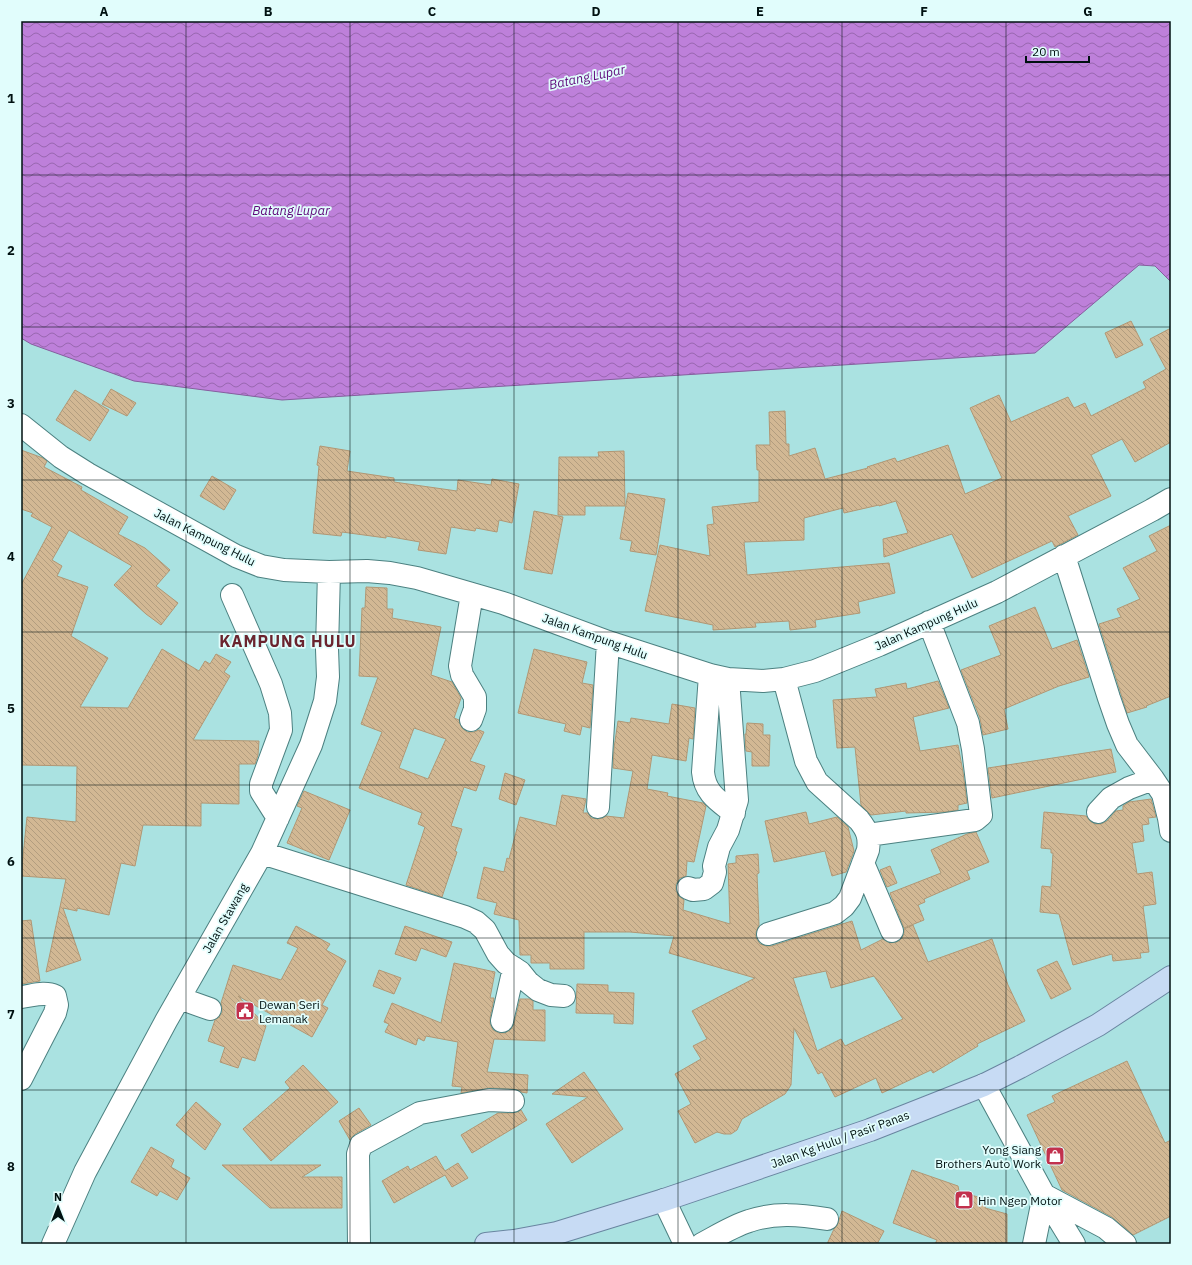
<svg xmlns="http://www.w3.org/2000/svg" width="1192" height="1265" viewBox="0 0 1192 1265" font-family="'IBM Plex Sans',sans-serif">
  <style>
    .water { fill: url(#water-waves); stroke: #855f9e }
    .building { fill: url(#building-back-hatch); stroke: #b19774; fill-rule: evenodd }
    .lines { fill: none; stroke-linecap: round; stroke-linejoin: round }
    .minor-casing { stroke: #4c8181; stroke-width: 24 }
    .major-casing { stroke: #6985a0; stroke-width: 24 }
    .minor { stroke: #fff; stroke-width: 22 }
    .major { stroke: #c7dbf4; stroke-width: 22 }
    .grid { fill: none; stroke: #011; stroke-width: 1; stroke-opacity: 0.55 }
    .labels { text-anchor: middle; dominant-baseline: central; stroke-width: 3.5; stroke-linejoin: round; paint-order: stroke }
    .street-label { font-size: 12px; fill: #011; stroke: #e1fdfc }
    .poi-label { font-size: 12px; fill: #011; stroke: #e1fdfc; text-anchor: start }
    .water-label { font-size: 13px; font-style: italic; fill: #5f087a; stroke: #e1fdfc }
    .district-label { font-size: 16px; font-weight: bold; letter-spacing: 1px; fill: #6a242e; stroke: #e1fdfc }
    .neatline { fill: none; stroke: #011; stroke-width: 1.5 }
    .grid-label { font-size: 13px; text-anchor: middle; font-weight: bold; fill: #011 }
  </style>
  <defs>
    <pattern id="water-waves" width="16" height="10" patternUnits="userSpaceOnUse"><rect width="16" height="10" fill="#be80da"/><path d="M0 5q4-4 8 0t8 0" fill="none" stroke="#9867af"/></pattern>
    <pattern id="building-back-hatch" width="6" height="6" patternUnits="userSpaceOnUse"><rect width="6" height="6" fill="#d2b894"/><path d="M-1 5l2 2M0 0l6 6M5-1l2 2" fill="none" stroke="#b29d7f"/></pattern>
  </defs>
  <rect width="100%" height="100%" fill="#aae2e1"/>
  <path class="water" d="M 21,21 L 1171,21 L 1171,282 L 1155,266 L 1139,265 L 1035,353 L 282,400 L 134,381 L 31,344 L 21,338 Z"/>
  <path class="building" d="M 1131,321 L 1143,345 L 1116,358 L 1105,333 Z
    M 1171,328 L 1171,442 L 1135,462 L 1122,439 L 1091,455 L 1111,496 L 1068,516 L 1078,535 L 1055,547 L 1052,541 L 972,578 L 952,534 L 884,557 L 883,539 L 908,533 L 896,501 L 879,506 L 879,505 L 844,513 L 843,508 L 804,518 L 804,540 L 744,542 L 747,575 L 889,563 L 895,593 L 858,602 L 860,613 L 815,620 L 816,627 L 790,630 L 789,621 L 755,623 L 756,627 L 713,630 L 713,625 L 645,611 L 660,545 L 710,556 L 707,525 L 714,524 L 712,507 L 759,502 L 759,470 L 757,470 L 756,445 L 770,445 L 769,412 L 785,411 L 786,444 L 789,444 L 789,456 L 815,448 L 825,479 L 868,468 L 867,467 L 895,458 L 897,462 L 948,445 L 965,494 L 1002,478 L 970,408 L 999,395 L 1011,422 L 1068,397 L 1074,408 L 1085,403 L 1091,416 L 1146,388 L 1143,382 L 1166,369 L 1150,339 Z
    M 111,389 L 136,403 L 127,416 L 102,404 Z
    M 75,390 L 109,410 L 90,441 L 56,420 Z
    M 320,446 L 350,451 L 347,471 L 394,478 L 394,482 L 457,491 L 458,480 L 491,485 L 492,479 L 519,484 L 512,523 L 499,520 L 497,532 L 476,528 L 475,531 L 451,527 L 446,554 L 418,550 L 420,542 L 386,536 L 386,538 L 342,532 L 341,536 L 313,533 L 319,466 L 317,465 Z
    M 21,450 L 43,458 L 47,461 L 44,467 L 82,487 L 81,490 L 128,517 L 118,534 L 145,548 L 170,570 L 156,586 L 178,603 L 161,625 L 146,614 L 114,585 L 132,566 L 69,530 L 52,560 L 62,566 L 57,576 L 88,587 L 71,636 L 108,658 L 80,707 L 128,708 L 162,649 L 199,671 L 205,661 L 210,664 L 216,654 L 231,662 L 224,672 L 230,676 L 193,740 L 259,741 L 258,755 L 255,764 L 239,764 L 239,804 L 201,803 L 201,826 L 143,825 L 135,866 L 121,863 L 109,915 L 77,908 L 77,911 L 63,908 L 81,960 L 46,972 L 66,879 L 21,876 L 27,817 L 76,822 L 77,766 L 21,765 L 21,585 L 52,527 L 31,516 L 33,513 L 21,509 Z
    M 624,451 L 625,506 L 585,506 L 585,515 L 558,515 L 559,457 L 599,457 L 598,452 Z
    M 212,476 L 236,490 L 224,510 L 200,496 Z
    M 628,493 L 665,499 L 656,555 L 630,551 L 632,541 L 620,539 Z
    M 534,511 L 563,517 L 552,574 L 524,569 Z
    M 1171,525 L 1171,696 L 1146,706 L 1147,707 L 1127,713 L 1099,624 L 1121,617 L 1117,609 L 1140,599 L 1123,568 L 1157,551 L 1149,536 Z
    M 366,587 L 387,588 L 387,609 L 393,609 L 392,618 L 441,627 L 431,675 L 452,682 L 461,698 L 454,718 L 459,720 L 462,728 L 467,732 L 474,732 L 479,730 L 484,732 L 470,761 L 485,766 L 476,791 L 464,787 L 451,826 L 462,829 L 455,851 L 457,852 L 442,897 L 406,885 L 425,827 L 418,824 L 422,813 L 359,788 L 382,732 L 361,724 L 378,677 L 359,676 L 362,608 L 365,608 ZM 414,728 L 446,739 L 428,779 L 399,768 Z
    M 1035,607 L 1052,649 L 1077,640 L 1089,677 L 1059,686 L 1004,709 L 1008,729 L 983,735 L 980,718 L 961,670 L 1001,655 L 989,626 Z
    M 534,649 L 587,662 L 582,683 L 593,685 L 590,728 L 582,726 L 580,735 L 564,731 L 566,724 L 518,713 Z
    M 938,681 L 949,708 L 913,717 L 920,751 L 958,745 L 963,772 L 967,803 L 958,805 L 958,810 L 945,812 L 906,813 L 906,811 L 871,815 L 861,805 L 855,747 L 837,748 L 833,700 L 877,697 L 875,689 L 906,683 L 907,689 Z
    M 672,704 L 695,708 L 693,739 L 689,738 L 686,761 L 652,755 L 647,789 L 668,793 L 667,796 L 703,803 L 706,806 L 694,862 L 687,861 L 686,876 L 680,878 L 676,884 L 676,890 L 678,895 L 684,900 L 683,910 L 730,924 L 728,864 L 736,863 L 736,856 L 758,854 L 759,873 L 757,874 L 759,925 L 756,932 L 756,938 L 760,944 L 766,946 L 772,946 L 852,921 L 861,950 L 883,939 L 890,943 L 897,942 L 902,938 L 904,933 L 904,929 L 913,925 L 928,962 L 992,939 L 1008,985 L 1025,1021 L 977,1044 L 978,1046 L 933,1073 L 931,1070 L 882,1093 L 876,1078 L 835,1097 L 822,1072 L 818,1074 L 794,1028 L 791,1085 L 785,1094 L 742,1119 L 737,1130 L 731,1134 L 724,1134 L 717,1132 L 695,1143 L 678,1111 L 691,1104 L 675,1074 L 701,1059 L 693,1046 L 707,1039 L 692,1011 L 755,978 L 669,953 L 674,936 L 630,932 L 584,932 L 584,969 L 550,969 L 550,963 L 531,963 L 531,955 L 520,955 L 519,920 L 494,914 L 497,903 L 477,898 L 484,867 L 504,872 L 507,858 L 509,859 L 520,817 L 556,826 L 562,795 L 586,799 L 583,813 L 588,813 L 591,818 L 598,819 L 603,818 L 606,816 L 624,818 L 633,771 L 613,768 L 614,748 L 618,721 L 630,723 L 631,718 L 669,724 ZM 826,971 L 831,988 L 874,976 L 903,1019 L 845,1046 L 841,1039 L 817,1051 L 793,978 Z
    M 747,723 L 763,724 L 763,735 L 770,735 L 769,766 L 752,766 L 752,752 L 746,751 L 745,734 L 746,734 Z
    M 1111,749 L 1116,772 L 992,798 L 988,768 Z
    M 505,773 L 525,780 L 516,805 L 499,799 Z
    M 304,791 L 350,810 L 329,860 L 287,843 L 302,808 L 297,806 Z
    M 1151,799 L 1156,817 L 1148,818 L 1149,824 L 1142,825 L 1144,841 L 1132,843 L 1137,874 L 1152,872 L 1156,904 L 1143,906 L 1149,952 L 1140,953 L 1141,958 L 1113,961 L 1112,954 L 1073,965 L 1059,914 L 1040,912 L 1042,886 L 1051,887 L 1053,853 L 1051,853 L 1051,849 L 1041,848 L 1044,812 L 1086,816 L 1090,821 L 1095,824 L 1101,824 L 1107,821 L 1116,811 L 1123,810 L 1123,806 L 1129,802 Z
    M 806,812 L 809,824 L 837,817 L 848,827 L 854,851 L 846,872 L 832,876 L 825,851 L 774,862 L 765,821 Z
    M 976,832 L 989,862 L 967,871 L 970,879 L 924,899 L 925,902 L 918,905 L 924,920 L 904,928 L 890,893 L 941,873 L 931,850 L 967,834 Z
    M 890,866 L 897,883 L 887,887 L 880,870 Z
    M 31,920 L 40,981 L 21,984 L 21,921 Z
    M 296,926 L 330,944 L 326,950 L 346,961 L 322,1005 L 328,1008 L 312,1037 L 238,996 L 266,1026 L 255,1061 L 242,1057 L 238,1068 L 220,1062 L 225,1047 L 208,1041 L 215,1020 L 218,1018 L 222,1013 L 222,1007 L 221,1003 L 233,965 L 281,980 L 298,948 L 287,943 Z
    M 405,926 L 452,942 L 446,957 L 421,948 L 416,961 L 395,954 Z
    M 1057,961 L 1071,989 L 1051,999 L 1037,970 Z
    M 454,963 L 495,972 L 490,998 L 494,998 L 490,1018 L 490,1024 L 493,1030 L 499,1033 L 505,1033 L 511,1029 L 514,1024 L 520,999 L 530,999 L 533,1001 L 533,1010 L 545,1010 L 545,1041 L 494,1039 L 487,1072 L 528,1075 L 527,1093 L 521,1092 L 514,1089 L 490,1088 L 461,1093 L 462,1087 L 452,1086 L 458,1042 L 426,1036 L 424,1041 L 418,1038 L 416,1045 L 385,1032 L 389,1024 L 384,1022 L 392,1003 L 441,1023 Z
    M 379,970 L 401,978 L 394,994 L 373,986 Z
    M 577,984 L 608,985 L 608,992 L 634,993 L 633,1024 L 614,1023 L 614,1014 L 576,1013 Z
    M 1127,1061 L 1165,1143 L 1171,1140 L 1171,1216 L 1133,1235 L 1112,1217 L 1062,1190 L 1027,1115 L 1055,1102 L 1052,1096 Z
    M 303,1065 L 338,1102 L 271,1161 L 243,1129 L 290,1088 L 285,1082 Z
    M 584,1072 L 623,1129 L 572,1163 L 546,1124 L 588,1097 L 552,1094 Z
    M 196,1102 L 221,1124 L 205,1150 L 176,1125 Z
    M 359,1108 L 371,1125 L 355,1134 L 350,1140 L 339,1121 Z
    M 521,1110 L 527,1120 L 472,1153 L 461,1135 L 498,1113 L 513,1113 Z
    M 151,1147 L 174,1160 L 171,1167 L 190,1178 L 177,1200 L 160,1191 L 157,1196 L 131,1182 Z
    M 436,1156 L 445,1171 L 458,1163 L 468,1178 L 452,1187 L 445,1175 L 394,1203 L 382,1181 L 408,1166 L 410,1170 Z
    M 222,1165 L 321,1165 L 302,1177 L 342,1177 L 342,1208 L 270,1208 Z
    M 912,1170 L 958,1186 L 959,1191 L 987,1200 L 985,1208 L 1007,1214 L 1007,1244 L 935,1244 L 937,1240 L 893,1223 Z
    M 842,1211 L 884,1231 L 877,1244 L 827,1244 L 834,1229 L 837,1226 Z"/>
  <g class="lines">
    <defs>
      <path id="minor" d="M 21,425 L 61,457 L 88,474 L 236,556 L 261,566 L 284,570 L 329,572 L 367,571 L 390,573 L 417,578 L 503,603 L 608,642 L 710,675 L 728,679 L 763,681 L 784,679 L 815,671 L 879,645 L 997,592 L 1152,510 L 1171,499
        M 1064,556 L 1109,698 L 1118,724 L 1127,745 L 1153,779 L 1163,794 L 1169,818 L 1171,831
        M 232,595 L 271,684 L 280,713 L 281,730 L 261,784 L 261,791 L 278,818
        M 710,675 L 703,772 C 705,794 719,801 734,813
        M 471,720 L 475,709 L 475,697 L 462,675 L 460,666 L 472,594
        M 598,807 L 608,642
        M 1098,812 L 1111,798 L 1129,788 L 1153,779
        M 868,835 L 975,820 L 981,815 L 973,749 L 968,723 L 929,622
        M 262,853 L 465,917 L 476,922 L 485,930 L 498,954 L 506,963 L 520,972 L 528,982 L 538,990 L 551,995 L 564,996
        M 863,863 L 892,931
        M 688,888 L 693,890 L 704,889 L 712,883 L 715,872 L 714,866 L 719,847 L 728,830 L 737,800 L 728,679
        M 768,934 L 835,913 L 844,906 L 850,898 L 868,850 C 870,837 867,830 859,820 L 817,782 L 806,761 L 784,679
        M 21,997 C 32,996 44,991 55,996 L 57,1005 L 55,1013 L 21,1079
        M 179,998 L 210,1009
        M 502,1021 L 514,968
        M 984,1085 L 1044,1195 L 1074,1244
        M 664,1200 L 685,1244
        M 53,1244 L 85,1172 L 166,1021 L 262,853 L 311,745 L 325,701 L 328,677 L 327,649 L 329,572
        M 359,1244 L 358,1154 L 361,1145 L 420,1113 L 489,1100 L 513,1101
        M 702,1244 C 717,1236 733,1226 749,1221 C 775,1212 801,1215 827,1219
        M 1034,1244 L 1044,1195 L 1106,1228 L 1125,1244"/>
      <path id="major" d="M 486,1244 L 514,1241 L 557,1233 L 664,1200 L 870,1130 L 984,1085 L 1020,1067 L 1098,1025 L 1171,977"/>
    </defs>
    <use href="#minor" class="minor-casing"/>
    <use href="#major" class="major-casing"/>
    <use href="#minor" class="minor"/>
    <use href="#major" class="major"/>
  </g>
  <path class="grid" d="M 186,21 L 186,1244M 350,21 L 350,1244M 514,21 L 514,1244M 678,21 L 678,1244M 842,21 L 842,1244M 1006,21 L 1006,1244M 21,175 L 1171,175M 21,327 L 1171,327M 21,480 L 1171,480M 21,632 L 1171,632M 21,785 L 1171,785M 21,938 L 1171,938M 21,1090 L 1171,1090"/>
  <defs>
    <symbol id="civic-square" viewBox="-11 -11 22 22"><rect x="-9" y="-9" width="18" height="18" rx="4" fill="#c2314d" stroke="#e1fdfc"/><path d="M-.6-6.5H3V-4.5H.6V-3L4-1V1h2V6H-6V1h2V-1L-.6-3ZM-1.2 2.5V6h2.4V2.5Z" fill="#fff"/></symbol>
    <symbol id="shop-square" viewBox="-11 -11 22 22"><rect x="-9" y="-9" width="18" height="18" rx="4" fill="#c2314d" stroke="#e1fdfc"/><path d="M-5-2.5h2.3a2.7 3.5 0 0 1 5.4 0H5L5.5 6h-11ZM-1.5-2.5h3a1.5 2.3 0 0 0-3 0Z" fill="#fff"/></symbol>
  </defs>
  <g fill-rule="evenodd">
    <use href="#civic-square" x="234" y="1000" width="22" height="22"/>
    <use href="#shop-square" x="1044" y="1145" width="22" height="22"/>
    <use href="#shop-square" x="953" y="1189" width="22" height="22"/>
  </g>
  <g class="labels">
    <g class="street-label">
      <text transform="translate(205 537) rotate(27)">Jalan Kampung Hulu</text>
      <text transform="translate(926 624) rotate(-24)">Jalan Kampung Hulu</text>
      <text transform="translate(595 636) rotate(20)">Jalan Kampung Hulu</text>
      <text transform="translate(225 918) rotate(-60)">Jalan Stawang</text>
      <text transform="translate(840 1139) rotate(-20)">Jalan Kg Hulu / Pasir Panas</text>
    </g>
    <g class="poi-label">
      <text x="259" y="1004">Dewan Seri<tspan x="259" dy="14">Lemanak</tspan></text>
      <text x="1041" y="1149" text-anchor="end">Yong Siang<tspan x="1041" dy="14">Brothers Auto Work</tspan></text>
      <text x="978" y="1200">Hin Ngep Motor</text>
    </g>
    <g class="water-label">
      <text transform="translate(587 77) rotate(-12)">Batang Lupar</text>
      <text x="291" y="210">Batang Lupar</text>
    </g>
    <g class="district-label">
      <text x="288" y="641">KAMPUNG HULU</text>
    </g>
  </g>
  <rect width="1192" height="1265" fill="none" stroke="#e1fdfc" stroke-width="44"/>
  <g transform="translate(58 1207)" stroke="#e1fdfc" stroke-width="3" paint-order="stroke">
  <path d="M0-3L7 15L0 10L-7 15Z" fill="#001111"/>
  <text y="-6" font-size="11" font-weight="bold" text-anchor="middle" fill="#001111">N</text>
  </g>
  <path d="M1026 56v6h63v-6" fill="none" stroke="#001111" stroke-width="2"/>
  <text x="1032" y="56" font-size="12" fill="#001111" stroke="#e1fdfc" stroke-width="3" paint-order="stroke">20 m</text>
  <rect x="22" y="22" width="1148" height="1221" class="neatline"/>
  <g class="grid-label">
    <text x="104" y="16">A</text>
    <text x="268" y="16">B</text>
    <text x="432" y="16">C</text>
    <text x="596" y="16">D</text>
    <text x="760" y="16">E</text>
    <text x="924" y="16">F</text>
    <text x="1088" y="16">G</text>
    <text x="11" y="103">1</text>
    <text x="11" y="255">2</text>
    <text x="11" y="408">3</text>
    <text x="11" y="561">4</text>
    <text x="11" y="713">5</text>
    <text x="11" y="866">6</text>
    <text x="11" y="1019">7</text>
    <text x="11" y="1171">8</text>
  </g>
</svg>
